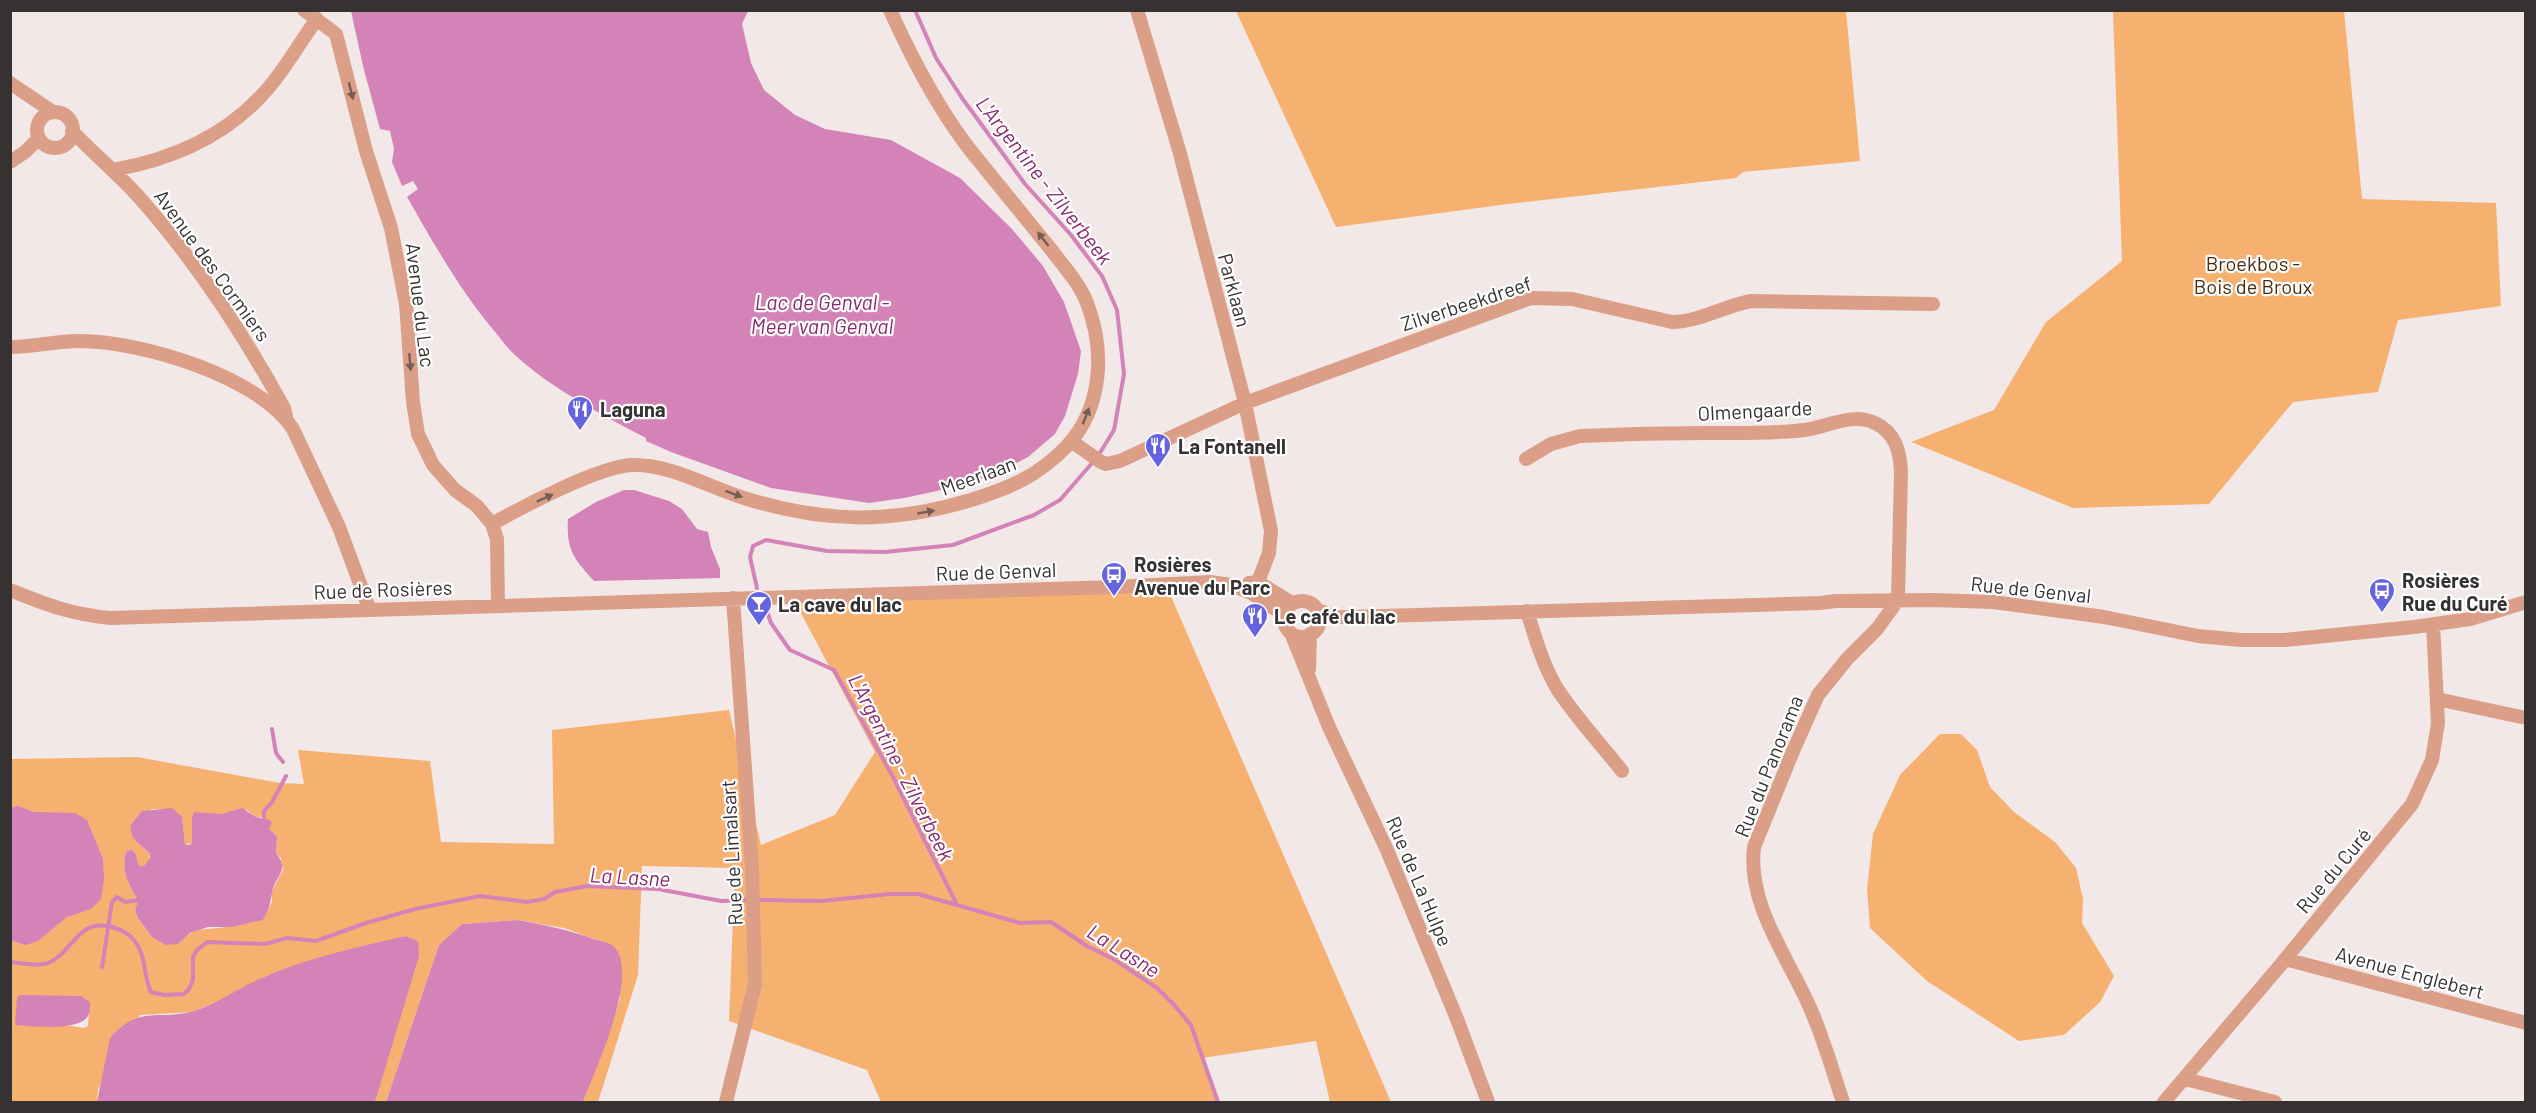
<svg xmlns="http://www.w3.org/2000/svg" width="2536" height="1113" viewBox="0 0 2536 1113" font-family="Barlow,sans-serif">
  <style>
    .green { fill: #f6b06f; fill-rule: evenodd }
    .water { fill: #d383b7 }
    .lines { fill: none; stroke-linecap: round; stroke-linejoin: round }
    .stream { stroke: #d383b7; stroke-width: 4 }
    .minor { stroke: #db9e86; stroke-width: 14 }
    .oneway { fill: #785d54 }
    .labels { text-anchor: middle; dominant-baseline: central; stroke-width: 4.5; stroke-linejoin: round; paint-order: stroke }
    .park-label { font-size: 20px; fill: #482c0e; stroke: #fff }
    .street-label { font-size: 20px; fill: #363232; stroke: #fff }
    .poi-label { font-size: 20px; font-weight: bold; fill: #363232; stroke: #fff; text-anchor: start }
    .water-label { font-size: 21px; font-style: italic; fill: #882a6d; stroke: #fff }
  </style>
  <rect width="100%" height="100%" fill="#f3e8e8"/>
  <path class="green" d="M 1236,11 L 1846,11 L 1860,161 L 1743,172 L 1736,178 L 1508,204 L 1336,227 Z
    M 2113,11 L 2344,11 L 2362,199 L 2496,203 L 2501,306 L 2398,320 L 2378,392 L 2293,402 L 2209,504 L 2073,508 L 1911,442 L 1994,410 L 2046,322 L 2122,261 Z
    M 1163,578 L 1391,1102 L 1330,1102 L 1316,1041 L 1202,1058 L 1217,1102 L 881,1102 L 867,1070 L 729,1021 L 735,868 L 642,866 L 638,975 L 598,1102 L 583,1102 L 620,999 L 611,945 L 564,928 L 518,920 L 462,924 L 439,945 L 386,1102 L 375,1102 L 418,941 L 406,936 L 308,962 L 266,976 L 221,1000 L 192,1012 L 140,1015 L 98,1089 L 97,1102 L 11,1102 L 11,941 C 36,951 49,926 68,916 C 75,913 84,912 91,909 L 75,813 C 62,813 47,815 35,812 C 26,810 20,807 11,808 L 11,759 L 137,757 L 280,783 L 304,784 L 298,750 L 430,761 L 441,842 L 554,844 L 552,730 L 729,710 L 761,845 L 835,815 L 875,752 L 796,604 ZM 151,809 L 161,809 L 182,818 L 185,844 L 192,843 L 193,833 L 208,814 L 222,814 L 247,810 L 256,817 L 264,817 L 269,829 L 277,836 L 276,853 L 281,858 L 283,870 L 272,891 L 272,902 L 263,920 C 250,922 238,925 225,927 C 201,931 197,925 178,944 L 152,937 L 138,918 L 135,910 L 138,900 C 128,885 121,871 126,852 L 131,849 L 138,865 L 144,866 L 149,862 L 150,854 L 143,848 ZM 89,1014 L 88,1026 L 83,1028 L 72,1026 L 15,1025 Z
    M 1940,734 L 1961,734 L 1977,750 L 1990,787 L 2014,812 L 2055,842 L 2076,868 L 2083,899 L 2082,923 L 2114,976 L 2100,1002 L 2064,1035 L 2019,1041 L 1927,981 L 1870,928 L 1867,889 L 1873,834 L 1900,775 Z"/>
  <path class="water" d="M 351,11 L 748,11 L 742,24 L 751,63 L 764,90 L 795,115 L 825,129 L 891,140 L 960,178 L 1012,229 L 1043,266 L 1064,302 L 1081,351 L 1078,374 L 1065,416 L 1055,434 L 1028,457 L 995,474 L 965,485 L 904,498 L 869,503 L 771,488 L 671,452 L 646,441 L 646,438 C 604,416 549,387 515,355 C 506,347 499,336 491,327 C 458,287 433,242 407,197 L 418,189 L 413,181 L 402,186 L 392,162 L 394,149 L 390,131 L 380,129 L 363,66 Z
    M 624,490 L 634,490 L 669,501 L 682,509 L 697,529 L 708,532 L 711,547 L 720,569 L 720,578 L 594,581 C 574,559 566,550 568,519 L 596,502 Z
    M 18,806 L 34,812 L 75,813 L 87,820 L 103,859 L 104,879 L 101,899 L 91,909 L 67,917 L 38,941 L 26,945 L 11,941 L 11,808 Z
    M 172,808 L 182,817 L 185,844 L 189,845 L 192,843 L 192,818 L 194,812 L 222,814 L 242,808 L 256,817 L 270,820 L 272,823 L 269,829 L 277,836 L 276,853 C 291,871 274,877 272,893 C 270,904 269,910 263,920 L 232,927 L 208,927 L 190,933 L 178,944 L 166,945 L 152,937 L 138,918 L 135,910 L 138,900 C 128,884 121,871 126,852 L 131,849 L 136,854 L 138,865 L 144,866 L 150,858 L 150,854 L 133,838 L 130,826 L 142,811 Z
    M 518,920 C 544,925 569,930 594,939 C 599,941 607,942 612,945 C 643,969 594,1072 583,1102 L 386,1102 L 439,945 L 462,924 Z
    M 406,936 L 418,941 L 419,956 L 375,1102 L 97,1102 L 110,1038 C 139,1004 161,1021 194,1011 C 220,1003 240,987 264,977 C 309,957 359,947 406,936 Z
    M 20,995 L 81,996 L 90,1002 C 90,1006 90,1013 88,1016 C 78,1032 31,1026 15,1025 L 17,997 Z"/>
  <g class="lines">
    <path class="stream" d="M 915,10 L 936,58 L 962,98 L 1025,184 L 1071,235 L 1102,276 L 1117,310 L 1124,374 L 1114,430 L 1098,456
      M 757,588 L 750,557 L 753,546 L 766,540 L 827,551 L 885,552 L 953,545 L 1034,515 L 1060,500 L 1093,462
      M 765,605 L 771,623 L 790,650 L 834,670 L 893,777 L 956,903
      M 272,729 L 276,753 L 283,762
      M 264,817 L 264,811 L 272,802 L 286,776
      M 756,900 L 822,901 L 890,894 L 918,894 L 1020,923 L 1051,922 L 1087,946 L 1115,960 L 1157,988 L 1175,1006 L 1191,1025 L 1218,1102
      M 10,962 C 21,963 38,967 48,963 C 64,957 72,938 87,929 C 101,921 124,928 134,940 C 147,956 143,976 151,992 L 164,995 L 184,994 L 189,989 L 193,980 L 193,957 L 197,950 L 207,942 L 265,944 L 287,938 L 316,941 L 366,923 L 415,909 L 480,896 L 527,902 L 544,899 L 555,892 L 587,886 L 658,889 L 721,901 L 749,900
      M 102,967 L 112,902 L 117,897 L 125,902 L 138,900"/>
    <path class="minor" d="M 304,10 L 336,34 L 366,151 L 391,228 L 406,304 L 413,402 L 418,434 L 433,465 L 455,490 L 477,506 L 492,524 L 497,539 L 498,606
      M 1137,10 L 1179,150 L 1245,403 L 1271,531 L 1269,553 L 1258,582
      M 10,83 L 53,112
      M37 130a18 18 0 1 1 36 0a18 18 0 1 1-36 0Z
      M 72,131 C 93,153 117,173 138,196 C 195,260 243,333 284,408 L 286,416
      M 10,162 L 25,152 L 39,138
      M 113,170 C 170,160 223,138 263,94 C 284,72 299,43 317,19
      M 10,347 C 33,347 56,341 79,341 C 141,341 258,376 293,429 L 339,527 L 369,608
      M 1071,441 L 1101,462 L 1106,464 L 1120,461 L 1245,403 L 1531,298 L 1572,299 L 1672,322 C 1699,322 1724,306 1751,301 L 1933,304
      M 1526,459 L 1551,444 L 1580,436 C 1623,434 1665,433 1708,433 C 1740,433 1772,434 1804,430 C 1827,427 1853,412 1875,423 C 1896,433 1900,452 1901,472 L 1898,600 L 1877,629 L 1847,659 L 1818,695 L 1793,751 L 1754,847 C 1747,906 1789,958 1811,1010 C 1824,1040 1833,1072 1843,1102
      M 492,524 C 522,507 600,466 632,465 C 671,464 708,487 744,498 C 823,523 892,524 971,500 C 1010,488 1038,476 1067,446 C 1103,407 1105,350 1087,303 C 1080,284 1065,268 1053,252 C 1027,220 1001,188 975,156 C 940,113 913,61 890,10
      M 1249,583 L 1258,582 L 1292,603
      M 10,590 C 47,605 70,614 110,618 L 1115,587 L 1210,582 L 1231,585 L 1251,593 L 1284,615
      M1284 619a18 18 0 1 1 36 0a18 18 0 1 1-36 0Z
      M 1318,610 L 1336,617 L 1349,617 L 1820,603 L 1836,601 L 1932,600 L 1993,602 L 2104,617 L 2198,636 L 2241,640 L 2285,640 L 2414,627 L 2470,619 L 2526,602
      M 1527,611 C 1535,637 1543,666 1558,690 C 1577,719 1601,744 1622,771
      M 1291,633 L 1329,727 L 1387,850 L 1457,1019 L 1488,1102
      M 1309,669 L 1310,634
      M 2437,699 L 2526,718
      M 2285,959 L 2526,1023
      M 2185,1079 L 2275,1102
      M 726,1102 L 755,984 L 752,868 L 733,598
      M 2164,1102 L 2278,968 L 2412,804 L 2432,760 L 2438,723 L 2433,624"/>
  </g>
  <defs><path id="oneway-solid" d="M-6-.8H1V-3.2L6.5 0L1 3.2V.8H-6Z" transform="scale(1.5)"/></defs>
  <g class="oneway">
    <use href="#oneway-solid" transform="translate(351 91) rotate(76)"/>
    <use href="#oneway-solid" transform="translate(1043 239) rotate(-128)"/>
    <use href="#oneway-solid" transform="translate(410 362) rotate(85)"/>
    <use href="#oneway-solid" transform="translate(1086 416) rotate(-69)"/>
    <use href="#oneway-solid" transform="translate(734 494) rotate(20)"/>
    <use href="#oneway-solid" transform="translate(545 498) rotate(-24)"/>
    <use href="#oneway-solid" transform="translate(926 512) rotate(-10)"/>
  </g>
  <defs>
    <symbol id="restaurant-pin" viewBox="-11 -11 22 30"><path d="M0 17L-7.5 6A9.5 9.5 0 1 1 7.5 6Z" fill="#6563dd" stroke="#fff"/><path d="M-5-6h1v4h1v-4h1v4h1v-4h1v5L-1.5 .5V6h-2V.5L-5-1ZM5-6V6H3V1.5H1.5Q1.5-4 5-6Z" fill="#fff"/></symbol>
    <symbol id="bus-pin" viewBox="-11 -11 22 30"><path d="M0 17L-7.5 6A9.5 9.5 0 1 1 7.5 6Z" fill="#6563dd" stroke="#fff"/><path d="M-5-6H5V4H4V6H2V4H-2V6H-4V4H-5ZM-3.5-4V0h7V-4ZM-3.5 1.2v1.5H-2V1.2ZM2 1.2v1.5H3.5V1.2Z" fill="#fff"/></symbol>
    <symbol id="bar-pin" viewBox="-11 -11 22 30"><path d="M0 17L-7.5 6A9.5 9.5 0 1 1 7.5 6Z" fill="#6563dd" stroke="#fff"/><path d="M-6-5H6L.8 .8V4.5H3.5V6h-7V4.5H-.8V.8Z" fill="#fff"/></symbol>
  </defs>
  <g fill-rule="evenodd">
    <use href="#restaurant-pin" x="565" y="394" width="30" height="40"/>
    <use href="#restaurant-pin" x="1143" y="431" width="30" height="40"/>
    <use href="#bus-pin" x="1099" y="560" width="30" height="40"/>
    <use href="#bus-pin" x="2367" y="576" width="30" height="40"/>
    <use href="#bar-pin" x="744" y="589" width="30" height="40"/>
    <use href="#restaurant-pin" x="1240" y="601" width="30" height="40"/>
  </g>
  <g class="labels">
    <g class="park-label">
      <text x="2253" y="263">Broekbos -<tspan x="2253" dy="23">Bois de Broux</tspan></text>
    </g>
    <g class="street-label">
      <text transform="translate(213 265) rotate(54)">Avenue des Cormiers</text>
      <text transform="translate(1235 290) rotate(75)">Parklaan</text>
      <text transform="translate(1466 303) rotate(-18)">Zilverbeekdreef</text>
      <text transform="translate(421 305) rotate(83)">Avenue du Lac</text>
      <text transform="translate(1755 410) rotate(-3)">Olmengaarde</text>
      <text transform="translate(978 475) rotate(-20)">Meerlaan</text>
      <text transform="translate(996 571) rotate(-2)">Rue de Genval</text>
      <text transform="translate(383 589) rotate(-2)">Rue de Rosières</text>
      <text transform="translate(2031 589) rotate(6)">Rue de Genval</text>
      <text transform="translate(1768 766) rotate(-68)">Rue du Panorama</text>
      <text transform="translate(731 853) rotate(-93)">Rue de Limalsart</text>
      <text transform="translate(2333 870) rotate(-50)">Rue du Curé</text>
      <text transform="translate(1420 881) rotate(67)">Rue de La Hulpe</text>
      <text transform="translate(2410 972) rotate(15)">Avenue Englebert</text>
    </g>
    <g class="poi-label">
      <text x="600" y="409">Laguna</text>
      <text x="1178" y="446">La Fontanell</text>
      <text x="1134" y="564">Rosières<tspan x="1134" dy="23">Avenue du Parc</tspan></text>
      <text x="2402" y="580">Rosières<tspan x="2402" dy="23">Rue du Curé</tspan></text>
      <text x="778" y="604">La cave du lac</text>
      <text x="1274" y="616">Le café du lac</text>
    </g>
    <g class="water-label">
      <text transform="translate(1045 180) rotate(52)">L'Argentine - Zilverbeek</text>
      <text x="822" y="301">Lac de Genval -<tspan x="822" dy="24">Meer van Genval</tspan></text>
      <text transform="translate(902 767) rotate(63)">L'Argentine - Zilverbeek</text>
      <text transform="translate(630 876) rotate(3)">La Lasne</text>
      <text transform="translate(1124 950) rotate(32)">La Lasne</text>
    </g>
  </g>
  <rect width="2536" height="1113" fill="none" stroke="#363232" stroke-width="24"/>
</svg>
